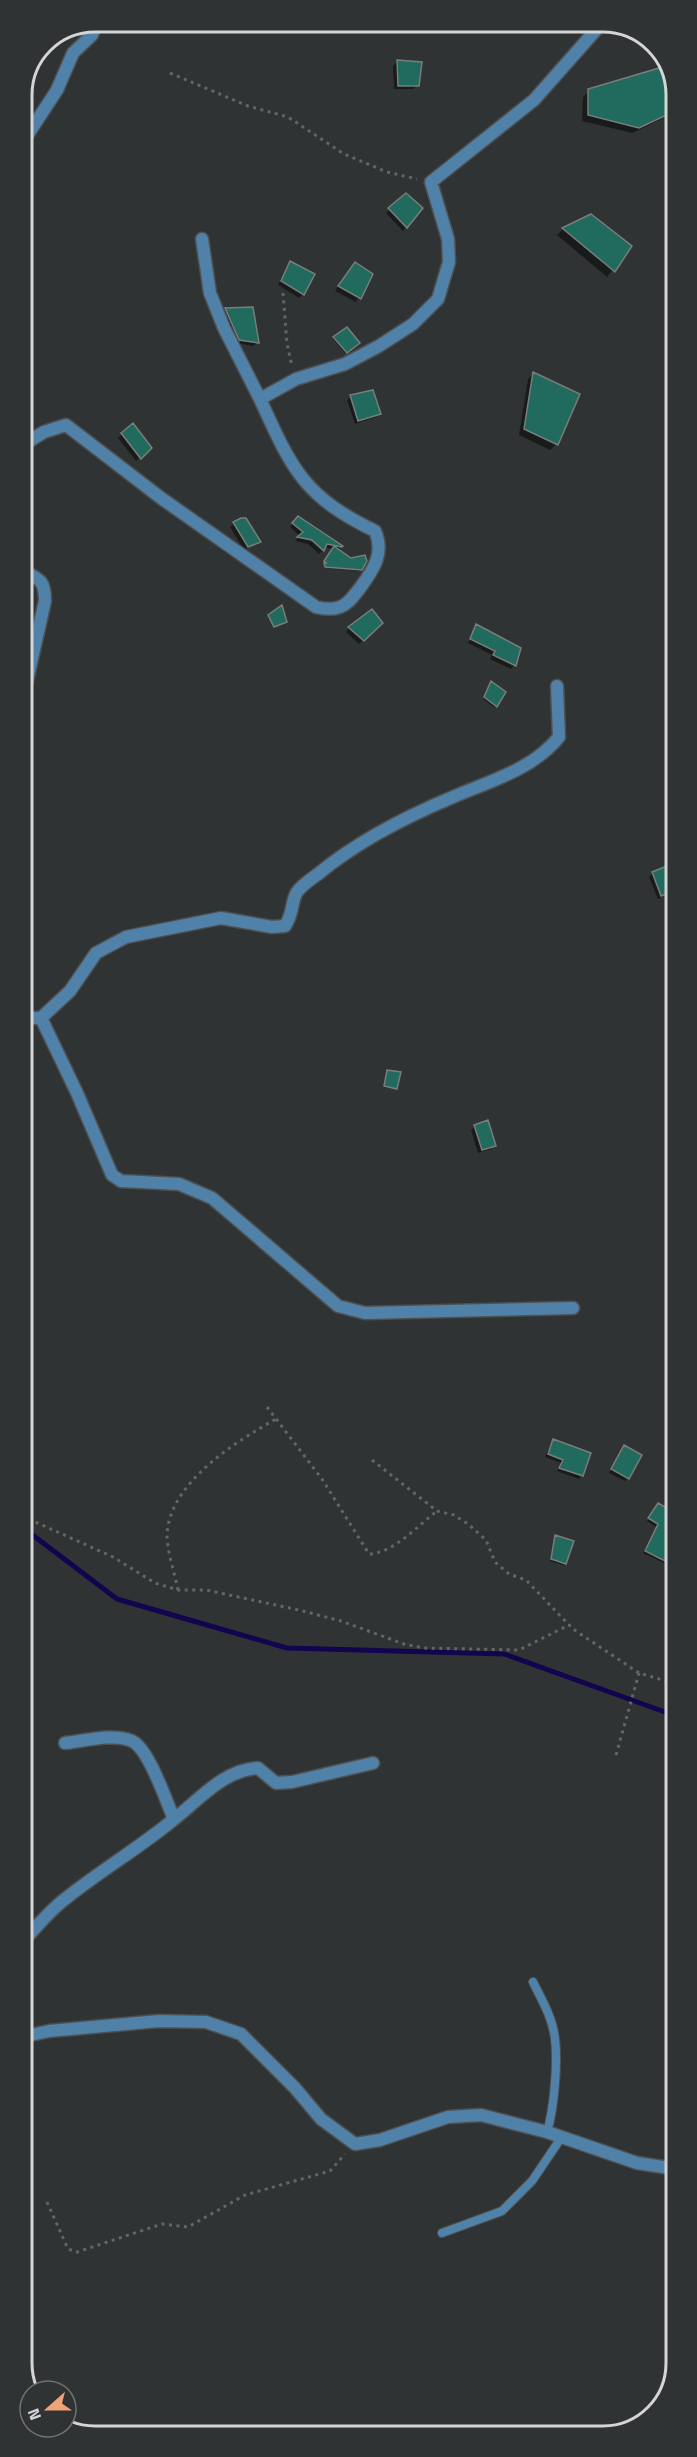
<svg xmlns="http://www.w3.org/2000/svg" width="697" height="2457" viewBox="0 0 697 2457" font-family="'Titillium Web',sans-serif">
  <style>
    .shadow { fill: #0007 }
    .lines { fill: none; stroke-linecap: round; stroke-linejoin: round }
    .stream { stroke: #12054f; stroke-width: 5 }
    .building { fill: #216a5e; stroke: #797d7c; stroke-width: 1.5 }
    .lane-casing { stroke: #4e5050; stroke-width: 10 }
    .street-casing { stroke: #4e5050; stroke-width: 15 }
    .path { stroke: #636666; stroke-width: 3; stroke-dasharray: 3 4.5; stroke-linecap: butt }
    .lane { stroke: #5081a9; stroke-width: 8 }
    .street { stroke: #5081a9; stroke-width: 12 }
    .rim { fill: none; stroke: #d4d5d6; stroke-width: 3 }
  </style>
  <rect width="100%" height="100%" fill="#303333"/>
  <path class="shadow" d="M 451,21 L 474,21 L 475,24 L 451,26 Z
    M 397,62 L 417,85 L 413,89 L 394,89 L 393,66 Z
    M 667,68 L 672,111 L 666,117 L 632,133 L 582,121 L 583,97 L 589,91 Z
    M 406,195 L 421,208 L 403,231 L 386,213 Z
    M 590,215 L 630,247 L 607,277 L 557,235 L 563,229 Z
    M 290,263 L 303,294 L 299,298 L 278,285 Z
    M 351,267 L 371,274 L 356,302 L 335,291 Z
    M 252,309 L 257,343 L 253,346 L 236,343 L 222,313 L 226,310 Z
    M 347,329 L 358,342 L 345,353 L 333,339 Z
    M 534,373 L 578,395 L 556,444 L 550,450 L 519,435 L 528,379 Z
    M 351,397 L 380,413 L 376,417 L 355,424 L 347,400 Z
    M 132,425 L 150,448 L 136,461 L 118,438 Z
    M 244,518 L 259,542 L 244,550 L 230,527 Z
    M 298,518 L 340,548 L 337,550 L 361,569 L 359,571 L 324,568 L 324,563 L 332,549 L 324,547 L 307,534 L 305,536 L 322,551 L 319,554 L 308,544 L 295,541 L 300,536 L 290,527 Z
    M 381,623 L 359,644 L 346,632 L 349,628 Z
    M 477,626 L 514,665 L 511,669 L 490,659 L 492,655 L 468,643 Z
    M 490,684 L 496,706 L 494,707 L 483,699 Z
    M 653,873 L 675,890 L 658,899 L 649,877 Z
    M 475,1126 L 494,1145 L 491,1149 L 478,1153 L 471,1130 Z
    M 553,1440 L 582,1475 L 579,1479 L 557,1471 L 561,1463 L 545,1457 Z
    M 624,1447 L 628,1478 L 625,1481 L 609,1473 Z
    M 658,1505 L 675,1517 L 675,1568 L 643,1553 L 656,1527 L 647,1521 Z
    M 555,1537 L 565,1564 L 563,1565 L 550,1561 Z"/>
  <g class="lines">
    <path class="stream" d="M 22,1527 L 117,1599 L 287,1648 L 504,1654 L 676,1716"/>
  </g>
  <path class="building" d="M 397,60 L 422,62 L 419,86 L 398,86 Z
    M 666,66 L 670,72 L 673,112 L 639,128 L 588,115 L 588,89 Z
    M 406,193 L 423,208 L 407,228 L 388,208 Z
    M 591,214 L 632,246 L 615,272 L 562,228 Z
    M 290,261 L 315,274 L 304,295 L 281,281 Z
    M 355,262 L 373,274 L 361,299 L 338,286 Z
    M 253,307 L 259,343 L 239,340 L 225,308 Z
    M 347,327 L 360,343 L 347,353 L 333,337 Z
    M 533,372 L 580,394 L 558,445 L 524,429 Z
    M 373,390 L 381,414 L 358,421 L 350,395 Z
    M 133,423 L 152,448 L 141,459 L 121,433 Z
    M 298,516 L 343,546 L 342,547 L 327,544 L 324,551 L 312,540 L 297,537 L 303,532 L 292,523 Z
    M 241,518 L 246,518 L 261,542 L 248,547 L 233,522 Z
    M 334,546 L 351,558 L 365,555 L 367,561 L 362,570 L 325,567 L 324,563 L 326,563 L 324,561 Z
    M 282,605 L 287,622 L 274,627 L 268,615 Z
    M 372,609 L 383,623 L 364,641 L 348,627 Z
    M 476,624 L 521,648 L 516,666 L 493,655 L 495,651 L 470,639 Z
    M 491,681 L 506,692 L 497,707 L 484,697 Z
    M 667,866 L 675,891 L 661,896 L 652,872 Z
    M 387,1070 L 401,1072 L 397,1089 L 384,1086 Z
    M 488,1120 L 496,1146 L 482,1150 L 474,1125 Z
    M 553,1439 L 591,1453 L 583,1476 L 559,1468 L 563,1460 L 548,1454 Z
    M 624,1445 L 642,1455 L 629,1479 L 611,1469 Z
    M 658,1503 L 675,1513 L 675,1566 L 645,1551 L 658,1524 L 648,1518 Z
    M 555,1535 L 574,1541 L 566,1564 L 551,1559 Z"/>
  <g class="lines">
    <defs>
      <path id="lane" d="M 533,1982 C 542,2000 553,2019 555,2039 C 558,2063 554,2109 547,2132
        M 442,2233 L 502,2211 L 532,2181 L 561,2138"/>
      <path id="street" d="M 21,145 L 57,90 L 73,53 L 92,35 L 97,21
        M 202,239 L 210,293 L 224,328 L 260,399 L 296,379 L 345,364 L 379,346 L 413,324 L 438,299 L 449,262 L 448,239 L 431,182 L 534,100 L 603,22
        M 21,446 L 44,432 L 66,425 L 161,498 L 316,607 C 324,609 332,610 340,607 C 349,604 354,595 360,588 C 373,570 385,554 375,531 C 303,496 292,469 260,399
        M 21,570 C 39,579 45,579 45,601 L 26,685 L 21,689
        M 22,1018 L 41,1018 L 70,991 L 96,953 L 126,937 L 221,918 L 272,927 L 285,926 C 294,913 291,901 297,892 C 302,885 311,879 318,874 C 358,841 405,817 453,797 C 490,781 532,770 559,737 L 557,686
        M 41,1018 L 77,1093 L 112,1175 L 121,1181 L 179,1184 L 212,1198 L 338,1306 L 365,1313 L 573,1308
        M 65,1743 C 85,1741 113,1733 132,1741 C 149,1749 166,1801 174,1819
        M 22,1942 C 36,1928 49,1911 65,1899 C 100,1871 139,1848 173,1820 C 199,1800 223,1770 258,1768 L 276,1783 L 292,1782 L 373,1763
        M 22,2037 L 49,2031 L 159,2021 L 206,2022 L 241,2034 L 295,2088 L 321,2119 L 355,2144 L 380,2140 L 448,2117 L 481,2115 L 547,2132 L 637,2163 L 676,2169
        M 22,2134 L 24,2135"/>
    </defs>
    <use href="#lane" class="lane-casing"/>
    <use href="#street" class="street-casing"/>
    <path class="path" d="M 170,73 L 248,106 L 288,117 L 344,154 L 387,172 L 417,179
      M 283,293 L 287,344 L 292,366
      M 267,1407 L 322,1479 L 369,1554 C 394,1553 417,1526 437,1511
      M 372,1460 L 437,1511 L 454,1515 L 468,1524 L 486,1540 L 495,1562 L 509,1574 L 526,1580 L 573,1629 L 639,1673 L 676,1684
      M 22,1516 L 113,1557 L 155,1583 L 178,1590 L 206,1590 L 299,1610 L 341,1621 L 404,1644 L 424,1648 L 519,1650 L 569,1625
      M 178,1590 C 175,1573 167,1553 167,1535 C 169,1483 235,1442 276,1419
      M 616,1755 L 639,1673
      M 47,2202 L 68,2249 L 77,2252 L 162,2224 L 188,2227 L 245,2195 L 330,2171 L 345,2154"/>
    <use href="#lane" class="lane"/>
    <use href="#street" class="street"/>
  </g>
  <path d="M0 0H697V2457H0ZM95 32H603A63 63 0 0 1 666 95V2363A63 63 0 0 1 603 2426H95A63 63 0 0 1 32 2363V95A63 63 0 0 1 95 32Z" fill="#303333" fill-rule="evenodd"/>
  <path class="rim" d="M95 32H603A63 63 0 0 1 666 95V2363A63 63 0 0 1 603 2426H95A63 63 0 0 1 32 2363V95A63 63 0 0 1 95 32Z"/>
  <g transform="translate(48 2409) rotate(249)"><circle r="28" fill="#303333" stroke="#727474" stroke-width="1.5"/>
  <path d="M0-4.5L10 22L0 15L-10 22Z" fill="#efa377"/>
  <text y="-9" font-size="16" font-weight="bold" text-anchor="middle" fill="#d4d5d6">N</text>
  </g>
</svg>
